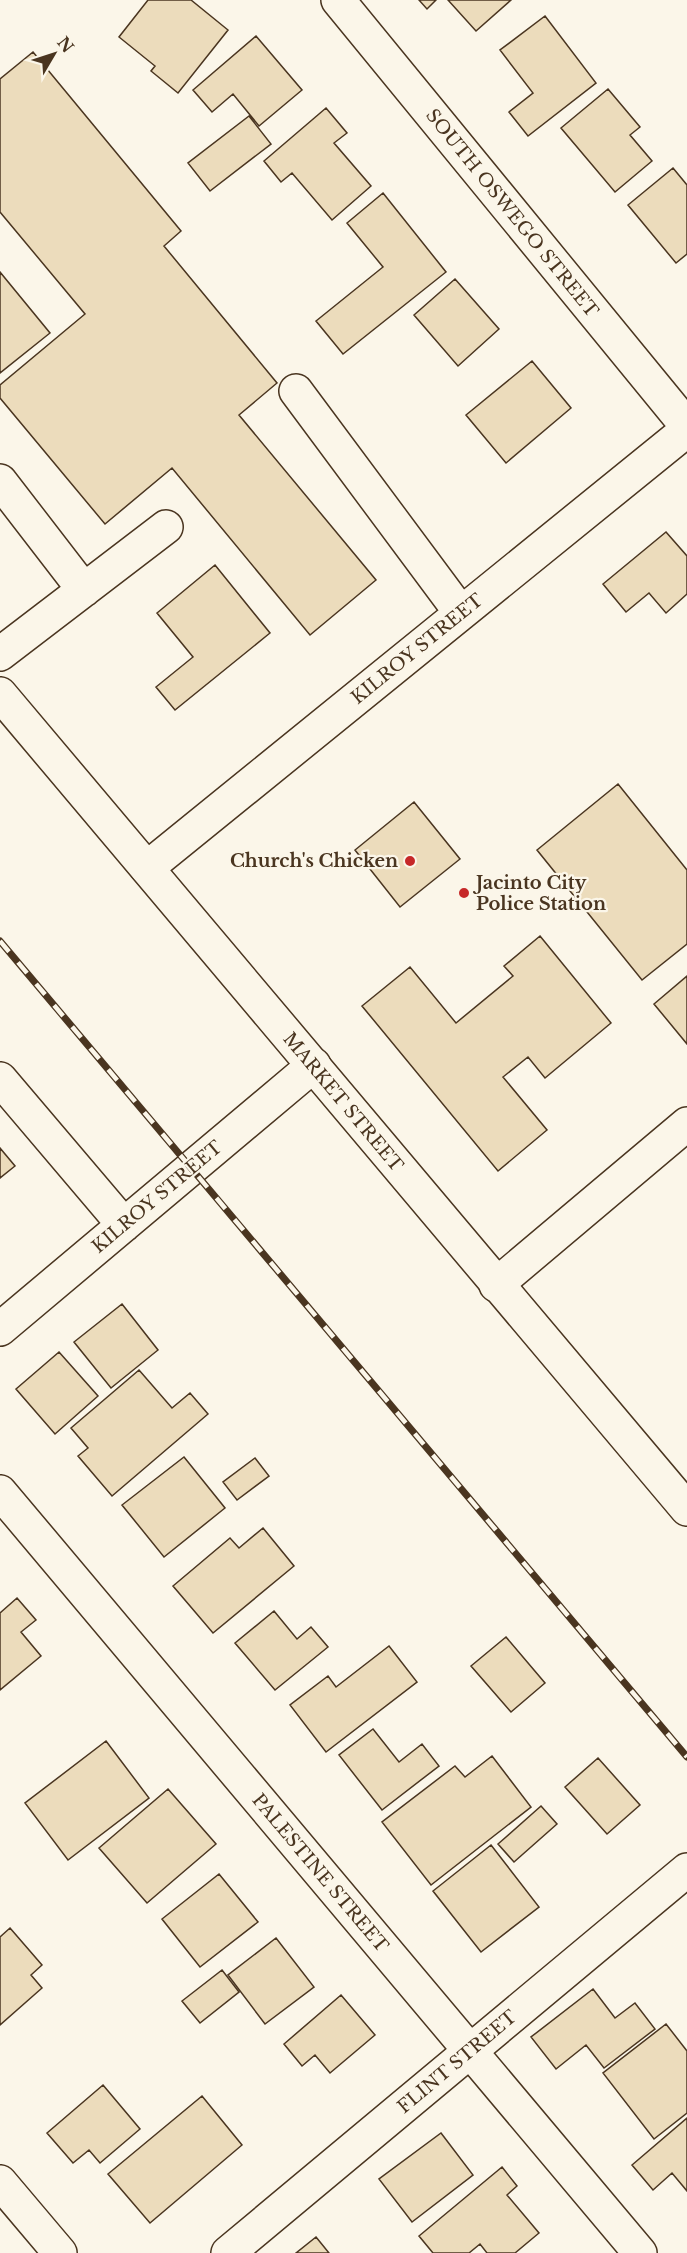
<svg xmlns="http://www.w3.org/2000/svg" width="687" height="2253" viewBox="0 0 687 2253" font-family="'Libre Baskerville',serif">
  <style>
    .building { fill: #ecdcbc; stroke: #4a3520; stroke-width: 1.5 }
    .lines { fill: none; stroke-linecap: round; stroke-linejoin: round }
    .minor-casing { stroke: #4a3520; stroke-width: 36 }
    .major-casing { stroke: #4a3520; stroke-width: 36 }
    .minor { stroke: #fbf6e9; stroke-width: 33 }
    .major { stroke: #fbf6e9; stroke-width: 33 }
    .rail-casing { stroke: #4a3520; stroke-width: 7 }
    .rail { stroke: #fbf6e9; stroke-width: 4.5; stroke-dasharray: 14; stroke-linecap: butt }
    .poi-dot { fill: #c62828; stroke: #fbf6e9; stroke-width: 2 }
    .labels { text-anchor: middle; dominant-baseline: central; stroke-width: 4.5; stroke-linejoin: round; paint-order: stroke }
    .street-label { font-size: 18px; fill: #4a3520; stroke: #fbf6e9 }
    .poi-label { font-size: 18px; font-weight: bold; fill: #4a3520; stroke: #fbf6e9; text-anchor: end }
  </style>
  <rect width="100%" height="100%" fill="#fbf6e9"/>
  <path class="building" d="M 148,0 L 191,0 L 228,30 L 178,93 L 151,71 L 155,66 L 119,37 Z
    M 419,0 L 436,0 L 427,9 Z
    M 448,0 L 511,0 L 476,31 Z
    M 545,16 L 596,83 L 528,136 L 509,112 L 533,93 L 500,50 Z
    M 256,36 L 302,90 L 259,126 L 233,94 L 212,112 L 193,90 Z
    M 33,52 L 181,231 L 164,246 L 277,383 L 239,415 L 376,580 L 310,635 L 172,468 L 105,524 L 0,398 L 0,385 L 85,314 L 0,212 L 0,79 Z
    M 608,89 L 640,127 L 630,135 L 652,161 L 615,192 L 561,128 Z
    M 326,108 L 347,133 L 334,143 L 371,186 L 332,220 L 292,173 L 281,182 L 264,161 Z
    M 249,116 L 271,144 L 210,191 L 188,163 Z
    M 673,168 L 687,185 L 687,254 L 676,263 L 628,205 Z
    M 383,193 L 446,272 L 343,354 L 316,321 L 383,267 L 347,223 Z
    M 0,272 L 50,333 L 0,373 Z
    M 455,279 L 499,329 L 458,366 L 414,315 Z
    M 532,361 L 571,408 L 506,463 L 466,415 Z
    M 666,532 L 687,556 L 687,594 L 666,613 L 649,593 L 626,612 L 603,584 Z
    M 215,565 L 270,633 L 175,710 L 156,687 L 193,657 L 157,613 Z
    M 618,784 L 687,870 L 687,944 L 642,980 L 537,850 Z
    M 414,802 L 460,859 L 400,907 L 355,850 Z
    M 540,936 L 611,1023 L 545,1078 L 528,1057 L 503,1077 L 547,1130 L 498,1171 L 362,1006 L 410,967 L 456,1023 L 513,976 L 504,966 Z
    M 687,976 L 687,1044 L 654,1004 Z
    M 0,1148 L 15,1166 L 0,1178 Z
    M 122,1304 L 158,1350 L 111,1388 L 74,1342 Z
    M 59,1352 L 98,1396 L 55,1434 L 16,1389 Z
    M 139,1370 L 172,1408 L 190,1393 L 208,1414 L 112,1496 L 78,1456 L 88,1448 L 71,1428 Z
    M 184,1457 L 225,1508 L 164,1557 L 122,1505 Z
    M 255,1458 L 269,1476 L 237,1500 L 223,1482 Z
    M 263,1528 L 294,1566 L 213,1633 L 173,1586 L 230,1538 L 239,1548 Z
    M 17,1598 L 36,1620 L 21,1632 L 41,1656 L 0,1690 L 0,1613 Z
    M 274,1611 L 297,1639 L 311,1627 L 328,1647 L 275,1690 L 235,1643 Z
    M 506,1637 L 545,1683 L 511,1712 L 471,1666 Z
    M 389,1646 L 417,1682 L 326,1752 L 290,1705 L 328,1676 L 336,1687 Z
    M 373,1729 L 399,1762 L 422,1744 L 439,1766 L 382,1810 L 339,1755 Z
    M 106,1741 L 149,1798 L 68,1860 L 25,1803 Z
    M 492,1756 L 531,1807 L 431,1885 L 382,1822 L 455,1766 L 465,1777 Z
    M 598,1758 L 640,1805 L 607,1834 L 565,1787 Z
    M 168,1789 L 216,1844 L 147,1903 L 99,1848 Z
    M 541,1806 L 557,1824 L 514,1862 L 498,1844 Z
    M 491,1845 L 539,1907 L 481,1952 L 433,1891 Z
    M 219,1874 L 258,1922 L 200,1967 L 162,1919 Z
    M 10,1928 L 42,1965 L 31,1975 L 42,1988 L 0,2025 L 0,1937 Z
    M 276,1938 L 314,1987 L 265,2024 L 228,1975 Z
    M 222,1970 L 239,1992 L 200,2023 L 182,2001 Z
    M 593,1989 L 615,2018 L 635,2003 L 655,2029 L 604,2068 L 586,2045 L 556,2069 L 531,2037 Z
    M 341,1995 L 375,2035 L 330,2073 L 315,2055 L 302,2066 L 284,2044 Z
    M 666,2024 L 687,2051 L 687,2113 L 654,2139 L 603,2073 Z
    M 103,2085 L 140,2129 L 100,2163 L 89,2150 L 73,2163 L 47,2133 Z
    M 202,2096 L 242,2145 L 150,2223 L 108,2174 Z
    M 687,2118 L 687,2191 L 672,2173 L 653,2190 L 632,2165 Z
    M 441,2133 L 473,2175 L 412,2222 L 379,2179 Z
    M 502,2167 L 517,2186 L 507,2195 L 539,2233 L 515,2253 L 487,2253 L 480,2244 L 469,2253 L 433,2253 L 419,2236 Z
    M 316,2237 L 329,2253 L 296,2253 Z"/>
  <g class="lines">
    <defs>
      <path id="minor" d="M 338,0 L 687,426
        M 296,391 L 461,613
        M 0,481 L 84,590
        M 0,654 L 166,527
        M 147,868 L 687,430
        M 0,1079 L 124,1225
        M 496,1285 L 687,1124
        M 0,1329 L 314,1065
        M 0,1492 L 640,2253
        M 0,2182 L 60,2253
        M 228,2253 L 687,1870"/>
      <path id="major" d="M 0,694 L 687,1509"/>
    </defs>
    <use href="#minor" class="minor-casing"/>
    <use href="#major" class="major-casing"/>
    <use href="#minor" class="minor"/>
    <use href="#major" class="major"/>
    <defs>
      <path id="rail" d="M 0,941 L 687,1757"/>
    </defs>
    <use href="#rail" class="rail-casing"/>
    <use href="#rail" class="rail"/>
  </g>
  <g class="poi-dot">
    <circle cx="410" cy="861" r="6"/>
    <circle cx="464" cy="893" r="6"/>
  </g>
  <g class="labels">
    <g class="street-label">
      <text transform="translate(512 213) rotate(51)">SOUTH OSWEGO STREET</text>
      <text transform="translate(417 649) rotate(-39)">KILROY STREET</text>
      <text transform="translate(343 1102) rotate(50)">MARKET STREET</text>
      <text transform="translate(157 1197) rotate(-40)">KILROY STREET</text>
      <text transform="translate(320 1873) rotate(50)">PALESTINE STREET</text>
      <text transform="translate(457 2062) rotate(-40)">FLINT STREET</text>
    </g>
    <g class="poi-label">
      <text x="398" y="861">Church's Chicken</text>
      <text x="476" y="883" text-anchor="start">Jacinto City<tspan x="476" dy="21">Police Station</tspan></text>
    </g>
  </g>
  <g transform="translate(54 54) rotate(51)" stroke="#fbf6e9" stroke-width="4.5" paint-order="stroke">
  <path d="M0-4.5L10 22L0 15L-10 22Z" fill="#4a3520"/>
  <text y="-9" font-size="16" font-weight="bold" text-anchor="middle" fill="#4a3520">N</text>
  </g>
</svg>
